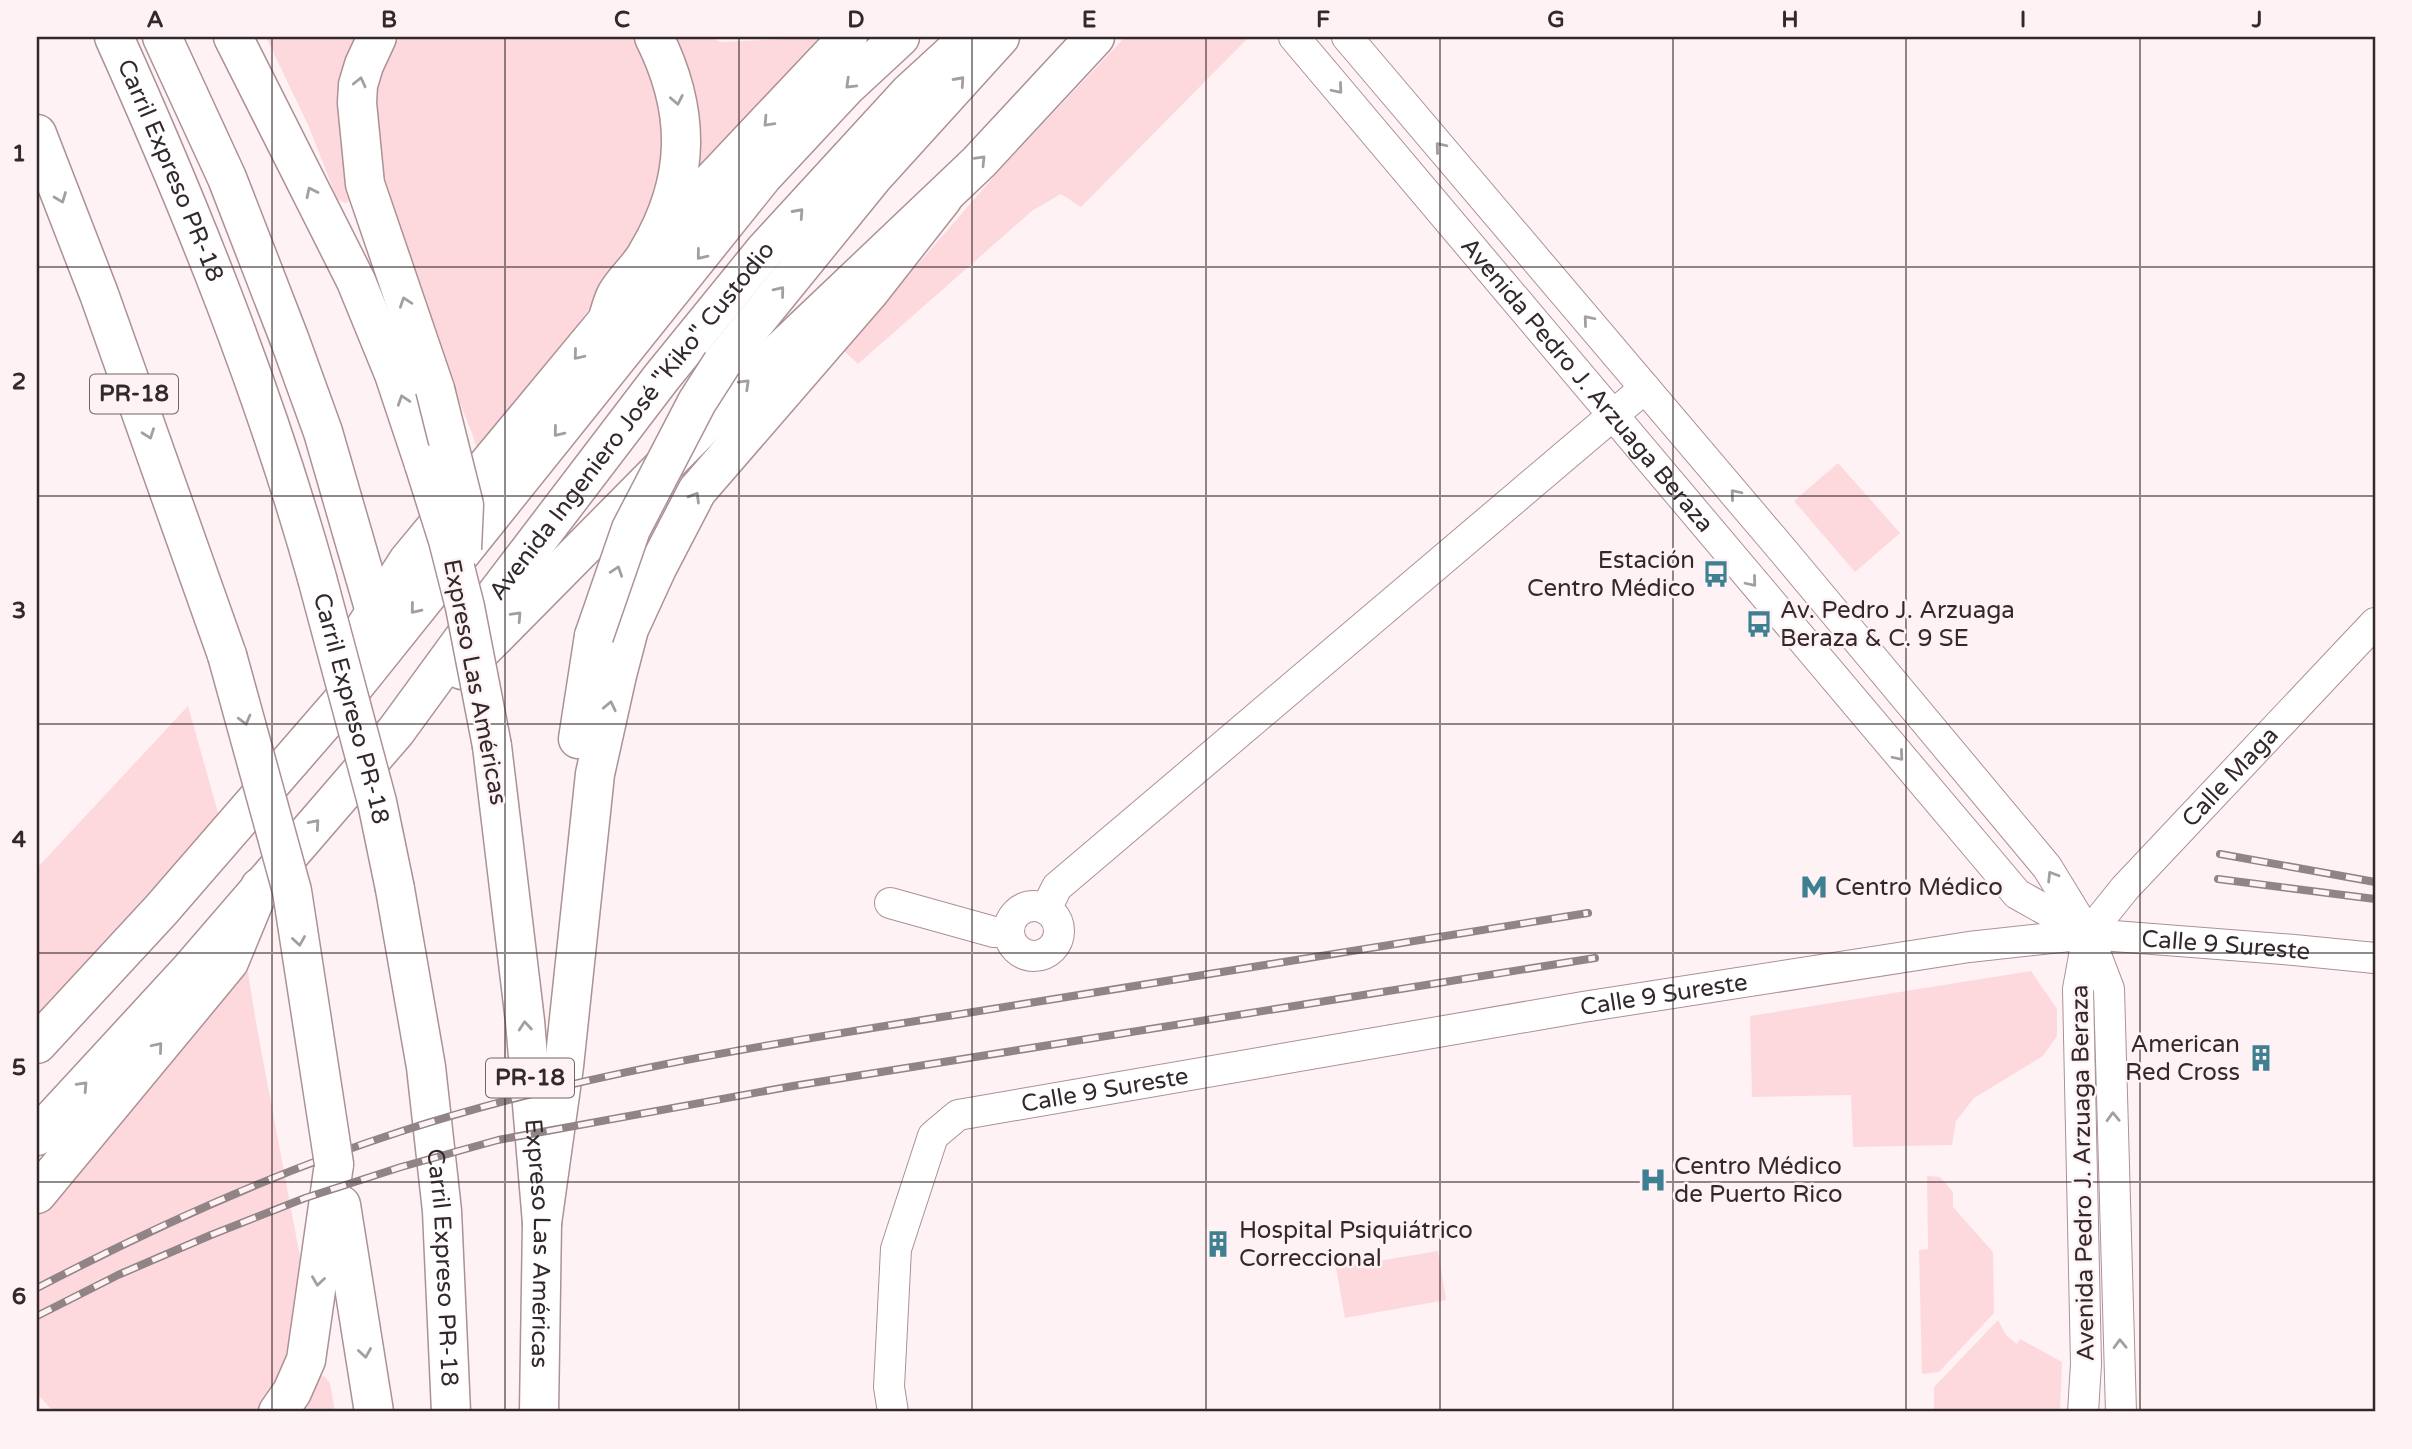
<svg xmlns="http://www.w3.org/2000/svg" width="2412" height="1449" viewBox="0 0 2412 1449" font-family="'Varela Round',sans-serif">
  <style>
    .green { fill: #fdd9de }
    .lines { fill: none; stroke-linecap: round; stroke-linejoin: round }
    .minor-casing { stroke: #ac9195; stroke-width: 32 }
    .secondary-casing { stroke: #ac9195; stroke-width: 41 }
    .motorway-casing { stroke: #ac9195; stroke-width: 41 }
    .minor { stroke: #fff; stroke-width: 30 }
    .secondary { stroke: #fff; stroke-width: 38 }
    .motorway { stroke: #fff; stroke-width: 38 }
    .rail-casing { stroke: #908486; stroke-width: 8 }
    .rail { stroke: #fef2f4; stroke-width: 5; stroke-dasharray: 16; stroke-linecap: butt }
    .motorway-bridge-casing { stroke: #ac9195; stroke-width: 41; stroke-linecap: butt }
    .motorway-bridge { stroke: #fff; stroke-width: 38 }
    .oneway { stroke: #a49f9f }
    .grid { fill: none; stroke: #34292a; stroke-width: 2; stroke-opacity: 0.55 }
    .labels { text-anchor: middle; dominant-baseline: central; stroke-width: 5; stroke-linejoin: round; paint-order: stroke }
    .shield { fill: #fef2f4; stroke: #716567; stroke-width: 2 }
    .shield-label { font-size: 23px; font-weight: bold; fill: #34292a }
    .street-label { font-size: 24px; fill: #34292a; stroke: #fef2f4 }
    .poi-label { font-size: 24px; fill: #34292a; stroke: #fef2f4; text-anchor: start }
    .neatline { fill: none; stroke: #34292a; stroke-width: 2.5 }
    .grid-label { font-size: 23px; text-anchor: middle; font-weight: bold; fill: #34292a }
  </style>
  <rect width="100%" height="100%" fill="#fef2f4"/>
  <path class="green" d="M 266,37 L 362,37 L 353,200 L 345,203 L 337,199 L 309,127 Z
    M 401,37 L 635,37 C 669,86 671,137 656,195 C 652,209 641,224 634,237 C 592,315 532,383 478,453 L 472,433 L 393,237 L 377,172 L 377,88 L 393,46 Z
    M 660,37 L 708,37 L 721,42 L 827,37 L 695,190 Z
    M 1125,37 L 1249,37 L 1081,207 L 1061,194 L 1033,210 L 858,364 L 843,350 L 1004,165 Z
    M 1838,463 L 1900,533 L 1855,572 L 1794,501 Z
    M 188,706 L 219,816 L 37,1015 L 37,868 Z
    M 247,967 L 257,1028 L 301,1262 L 299,1348 L 271,1396 L 254,1412 L 54,1412 L 37,1394 L 37,1207 Z
    M 2031,971 L 2057,1009 L 2057,1036 L 2043,1056 L 1974,1098 L 1956,1121 L 1952,1145 L 1853,1147 L 1851,1095 L 1752,1097 L 1750,1016 Z
    M 1927,1176 L 1940,1177 L 1953,1192 L 1953,1207 L 1993,1252 L 1994,1313 L 1939,1372 L 1922,1374 L 1919,1250 L 1928,1249 Z
    M 1438,1251 L 1446,1300 L 1345,1318 L 1336,1268 Z
    M 1998,1320 L 2006,1335 L 2017,1344 L 2020,1339 L 2062,1362 L 2060,1412 L 1934,1412 L 1934,1387 Z
    M 324,1376 L 330,1383 L 335,1412 L 298,1412 L 316,1378 Z"/>
  <g class="lines">
    <defs>
      <g id="minor">
        <path id="s1" d="M 1294,37 L 2017,894 L 2085,932"/>
        <path d="M 1347,37 L 1785,553 L 2047,867 L 2088,934 L 2109,989 L 2121,1412"/>
        <path d="M 890,903 L 994,932 L 1009,932"/>
        <circle cx="1034" cy="931" r="25"/>
        <path d="M 1046,909 L 1057,887 L 1645,388"/>
        <path id="s2" d="M 893,1412 L 889,1387 L 896,1249 L 933,1136 L 958,1115 L 1583,1007 L 1969,947 L 2088,934 L 2294,950 L 2375,958"/>
        <path id="s3" d="M 2083,1412 L 2086,1364 L 2078,989 L 2088,934 L 2125,888 L 2375,623"/>
      </g>
      <g id="secondary">
        <path d="M 361,634 L 408,561 L 607,321 L 713,180 L 848,37"/>
        <path d="M 462,670 L 734,395 L 979,162 L 1095,37"/>
        <path d="M 37,1044 L 161,910 L 339,705 L 763,176 L 846,87 L 900,37"/>
        <path id="s4" d="M 37,1136 L 190,970 L 396,731 L 488,605 L 661,378 L 765,250 L 909,93 L 970,37"/>
      </g>
      <g id="motorway">
        <path id="s5" d="M 114,37 C 193,213 265,392 317,578"/>
        <path d="M 162,37 L 227,178 L 289,338 L 323,432 L 385,646"/>
        <path d="M 233,37 L 356,281 L 394,374 L 424,464"/>
        <path d="M 377,37 L 364,65 L 358,85 L 357,103 L 365,184 L 435,389"/>
        <path d="M 37,134 L 99,294 L 227,655"/>
        <path d="M 607,321 C 610,312 612,303 616,295 C 624,280 640,268 648,252 C 691,179 691,111 654,37"/>
        <path d="M 722,363 L 873,177 L 1000,37"/>
        <path d="M 578,739 L 594,636"/>
        <path id="s6" d="M 492,746 L 525,1021 L 542,1223 L 539,1412"/>
        <path id="s7" d="M 395,889 L 426,1067 L 442,1211 L 451,1412"/>
        <path d="M 37,1194 L 229,962 L 260,887"/>
        <path d="M 341,1205 L 374,1412"/>
        <path d="M 542,1223 L 564,1066 L 595,774 L 617,675 L 629,629 L 657,568 L 697,491 L 870,291 L 943,198"/>
        <path d="M 278,1412 L 292,1392 L 306,1360 L 334,1164"/>
      </g>
    </defs>
    <use href="#minor" class="minor-casing"/>
    <use href="#secondary" class="secondary-casing"/>
    <use href="#motorway" class="motorway-casing"/>
    <use href="#minor" class="minor"/>
    <use href="#secondary" class="secondary"/>
    <use href="#motorway" class="motorway"/>
    <defs>
      <path id="rail" d="M 2220,854 L 2375,882
        M 2218,879 L 2375,899
        M 37,1288 C 154,1227 273,1173 399,1132 C 583,1072 776,1043 967,1013 C 1174,980 1381,946 1588,913
        M 37,1316 L 118,1275 L 211,1235 L 305,1198 L 401,1167 L 498,1140 L 793,1086 L 1595,958"/>
    </defs>
    <use href="#rail" class="rail-casing"/>
    <use href="#rail" class="rail"/>
    <defs>
      <g id="motorway-bridge">
        <path d="M 435,389 L 464,505 L 462,549"/>
        <path d="M 424,464 L 448,540 L 465,607 L 492,746"/>
        <path id="s8" d="M 317,578 L 377,802 L 395,889"/>
        <path d="M 594,636 L 631,529 L 697,402 L 722,363"/>
        <path d="M 227,655 L 292,891 L 334,1164"/>
      </g>
    </defs>
    <use href="#motorway-bridge" class="motorway-bridge-casing"/>
    <use href="#motorway-bridge" class="motorway-bridge"/>
  </g>
  <defs><path id="oneway-chevron" d="M-2-3.5L2.5 0L-2 3.5" fill="none" stroke-width="1.6" stroke-linecap="round" stroke-linejoin="round" transform="scale(1.75)"/></defs>
  <g class="oneway">
    <use href="#oneway-chevron" transform="translate(960 81) rotate(-48)"/>
    <use href="#oneway-chevron" transform="translate(360 82) rotate(-77)"/>
    <use href="#oneway-chevron" transform="translate(850 84) rotate(136)"/>
    <use href="#oneway-chevron" transform="translate(1338 89) rotate(50)"/>
    <use href="#oneway-chevron" transform="translate(677 100) rotate(79)"/>
    <use href="#oneway-chevron" transform="translate(768 122) rotate(133)"/>
    <use href="#oneway-chevron" transform="translate(1440 147) rotate(-130)"/>
    <use href="#oneway-chevron" transform="translate(981 160) rotate(-46)"/>
    <use href="#oneway-chevron" transform="translate(311 192) rotate(-116)"/>
    <use href="#oneway-chevron" transform="translate(61 198) rotate(69)"/>
    <use href="#oneway-chevron" transform="translate(799 213) rotate(-48)"/>
    <use href="#oneway-chevron" transform="translate(701 255) rotate(129)"/>
    <use href="#oneway-chevron" transform="translate(780 291) rotate(-51)"/>
    <use href="#oneway-chevron" transform="translate(405 302) rotate(-109)"/>
    <use href="#oneway-chevron" transform="translate(1588 320) rotate(-130)"/>
    <use href="#oneway-chevron" transform="translate(578 355) rotate(130)"/>
    <use href="#oneway-chevron" transform="translate(745 384) rotate(-44)"/>
    <use href="#oneway-chevron" transform="translate(403 400) rotate(-108)"/>
    <use href="#oneway-chevron" transform="translate(558 432) rotate(129)"/>
    <use href="#oneway-chevron" transform="translate(149 434) rotate(70)"/>
    <use href="#oneway-chevron" transform="translate(1735 494) rotate(-130)"/>
    <use href="#oneway-chevron" transform="translate(695 497) rotate(-59)"/>
    <use href="#oneway-chevron" transform="translate(617 571) rotate(-71)"/>
    <use href="#oneway-chevron" transform="translate(1752 582) rotate(50)"/>
    <use href="#oneway-chevron" transform="translate(415 609) rotate(129)"/>
    <use href="#oneway-chevron" transform="translate(517 616) rotate(-47)"/>
    <use href="#oneway-chevron" transform="translate(610 706) rotate(-78)"/>
    <use href="#oneway-chevron" transform="translate(245 720) rotate(75)"/>
    <use href="#oneway-chevron" transform="translate(1899 756) rotate(50)"/>
    <use href="#oneway-chevron" transform="translate(315 824) rotate(-49)"/>
    <use href="#oneway-chevron" transform="translate(2052 876) rotate(-122)"/>
    <use href="#oneway-chevron" transform="translate(299 941) rotate(81)"/>
    <use href="#oneway-chevron" transform="translate(525 1026) rotate(-95)"/>
    <use href="#oneway-chevron" transform="translate(158 1047) rotate(-50)"/>
    <use href="#oneway-chevron" transform="translate(83 1086) rotate(-47)"/>
    <use href="#oneway-chevron" transform="translate(2113 1117) rotate(-92)"/>
    <use href="#oneway-chevron" transform="translate(318 1281) rotate(98)"/>
    <use href="#oneway-chevron" transform="translate(2120 1344) rotate(-92)"/>
    <use href="#oneway-chevron" transform="translate(365 1353) rotate(81)"/>
  </g>
  <path class="grid" d="M 272,37 L 272,1412M 505,37 L 505,1412M 739,37 L 739,1412M 972,37 L 972,1412M 1206,37 L 1206,1412M 1440,37 L 1440,1412M 1673,37 L 1673,1412M 1906,37 L 1906,1412M 2140,37 L 2140,1412M 37,267 L 2375,267M 37,496 L 2375,496M 37,724 L 2375,724M 37,953 L 2375,953M 37,1182 L 2375,1182"/>
  <defs>
    <symbol id="bus-bare" viewBox="-9 -9 18 18"><path d="M-5-6H5V4H4V6H2V4H-2V6H-4V4H-5ZM-3.5-4V0h7V-4ZM-3.5 1.2v1.5H-2V1.2ZM2 1.2v1.5H3.5V1.2Z" fill="#3e7f91" stroke="#fef2f4" stroke-width="2.5" paint-order="stroke"/></symbol>
    <symbol id="metro-bare" viewBox="-9 -9 18 18"><path d="M-5.5 5V-5H-3L0 0L3-5H5.5V5H3V-.5L0 4L-3-.5V5Z" fill="#3e7f91" stroke="#fef2f4" stroke-width="2.5" paint-order="stroke"/></symbol>
    <symbol id="building-bare" viewBox="-9 -9 18 18"><path d="M-4-6H4V6H1V3H-1V6H-4ZM-2.5-4.3h1.7v1.8h-1.7ZM.8-4.3h1.7v1.8H.8ZM-2.5-1h1.7V.8h-1.7ZM.8-1h1.7V.8H.8Z" fill="#3e7f91" stroke="#fef2f4" stroke-width="2.5" paint-order="stroke"/></symbol>
    <symbol id="hospital-bare" viewBox="-9 -9 18 18"><path d="M-5-5h3v3.5h4V-5h3V5h-3V1.5h-4V5h-3Z" fill="#3e7f91" stroke="#fef2f4" stroke-width="2.5" paint-order="stroke"/></symbol>
  </defs>
  <g fill-rule="evenodd">
    <use href="#bus-bare" x="1697" y="555" width="38" height="38"/>
    <use href="#bus-bare" x="1740" y="605" width="38" height="38"/>
    <use href="#metro-bare" x="1795" y="868" width="38" height="38"/>
    <use href="#building-bare" x="2242" y="1039" width="38" height="38"/>
    <use href="#hospital-bare" x="1634" y="1161" width="38" height="38"/>
    <use href="#building-bare" x="1199" y="1225" width="38" height="38"/>
  </g>
  <g class="labels">
    <g class="shield">
      <rect x="90" y="374.5" width="88" height="39" rx="5"/>
      <rect x="486" y="1058.5" width="88" height="39" rx="5"/>
    </g>
    <g class="shield-label">
      <text x="134" y="394">PR-18</text>
      <text x="530" y="1078">PR-18</text>
    </g>
    <g class="street-label">
      <text stroke="none"><textPath href="#s5" startOffset="145">Carril Expreso PR-18</textPath></text>
      <text stroke="none"><textPath href="#s1" startOffset="455">Avenida Pedro J. Arzuaga Beraza</textPath></text>
      <text stroke="none"><textPath href="#s4" startOffset="931">Avenida Ingeniero José "Kiko" Custodio</textPath></text>
      <text transform="translate(475 682) rotate(79)">Expreso Las Américas</text>
      <text stroke="none"><textPath href="#s8" startOffset="135">Carril Expreso PR-18</textPath></text>
      <text stroke="none"><textPath href="#s3" startOffset="691">Calle Maga</textPath></text>
      <text stroke="none"><textPath href="#s2" startOffset="1598">Calle 9 Sureste</textPath></text>
      <text stroke="none"><textPath href="#s2" startOffset="1031">Calle 9 Sureste</textPath></text>
      <text stroke="none"><textPath href="#s2" startOffset="464">Calle 9 Sureste</textPath></text>
      <text transform="translate(2083 1173) rotate(-91)">Avenida Pedro J. Arzuaga Beraza</text>
      <text stroke="none"><textPath href="#s6" startOffset="500">Expreso Las Américas</textPath></text>
      <text stroke="none"><textPath href="#s7" startOffset="382">Carril Expreso PR-18</textPath></text>
    </g>
    <g class="poi-label">
      <text x="1695" y="560" text-anchor="end">Estación<tspan x="1695" dy="28">Centro Médico</tspan></text>
      <text x="1780" y="610">Av. Pedro J. Arzuaga<tspan x="1780" dy="28">Beraza &amp; C. 9 SE</tspan></text>
      <text x="1835" y="887">Centro Médico</text>
      <text x="2240" y="1044" text-anchor="end">American<tspan x="2240" dy="28">Red Cross</tspan></text>
      <text x="1674" y="1166">Centro Médico<tspan x="1674" dy="28">de Puerto Rico</tspan></text>
      <text x="1239" y="1230">Hospital Psiquiátrico<tspan x="1239" dy="28">Correccional</tspan></text>
    </g>
  </g>
  <rect width="2412" height="1449" fill="none" stroke="#fef2f4" stroke-width="77"/>
  <rect x="38" y="38" width="2336" height="1372" class="neatline"/>
  <g class="grid-label">
    <text x="155" y="27">A</text>
    <text x="389" y="27">B</text>
    <text x="622" y="27">C</text>
    <text x="856" y="27">D</text>
    <text x="1089" y="27">E</text>
    <text x="1323" y="27">F</text>
    <text x="1556" y="27">G</text>
    <text x="1790" y="27">H</text>
    <text x="2023" y="27">I</text>
    <text x="2257" y="27">J</text>
    <text x="19" y="161">1</text>
    <text x="19" y="389">2</text>
    <text x="19" y="618">3</text>
    <text x="19" y="847">4</text>
    <text x="19" y="1075">5</text>
    <text x="19" y="1304">6</text>
  </g>
</svg>
